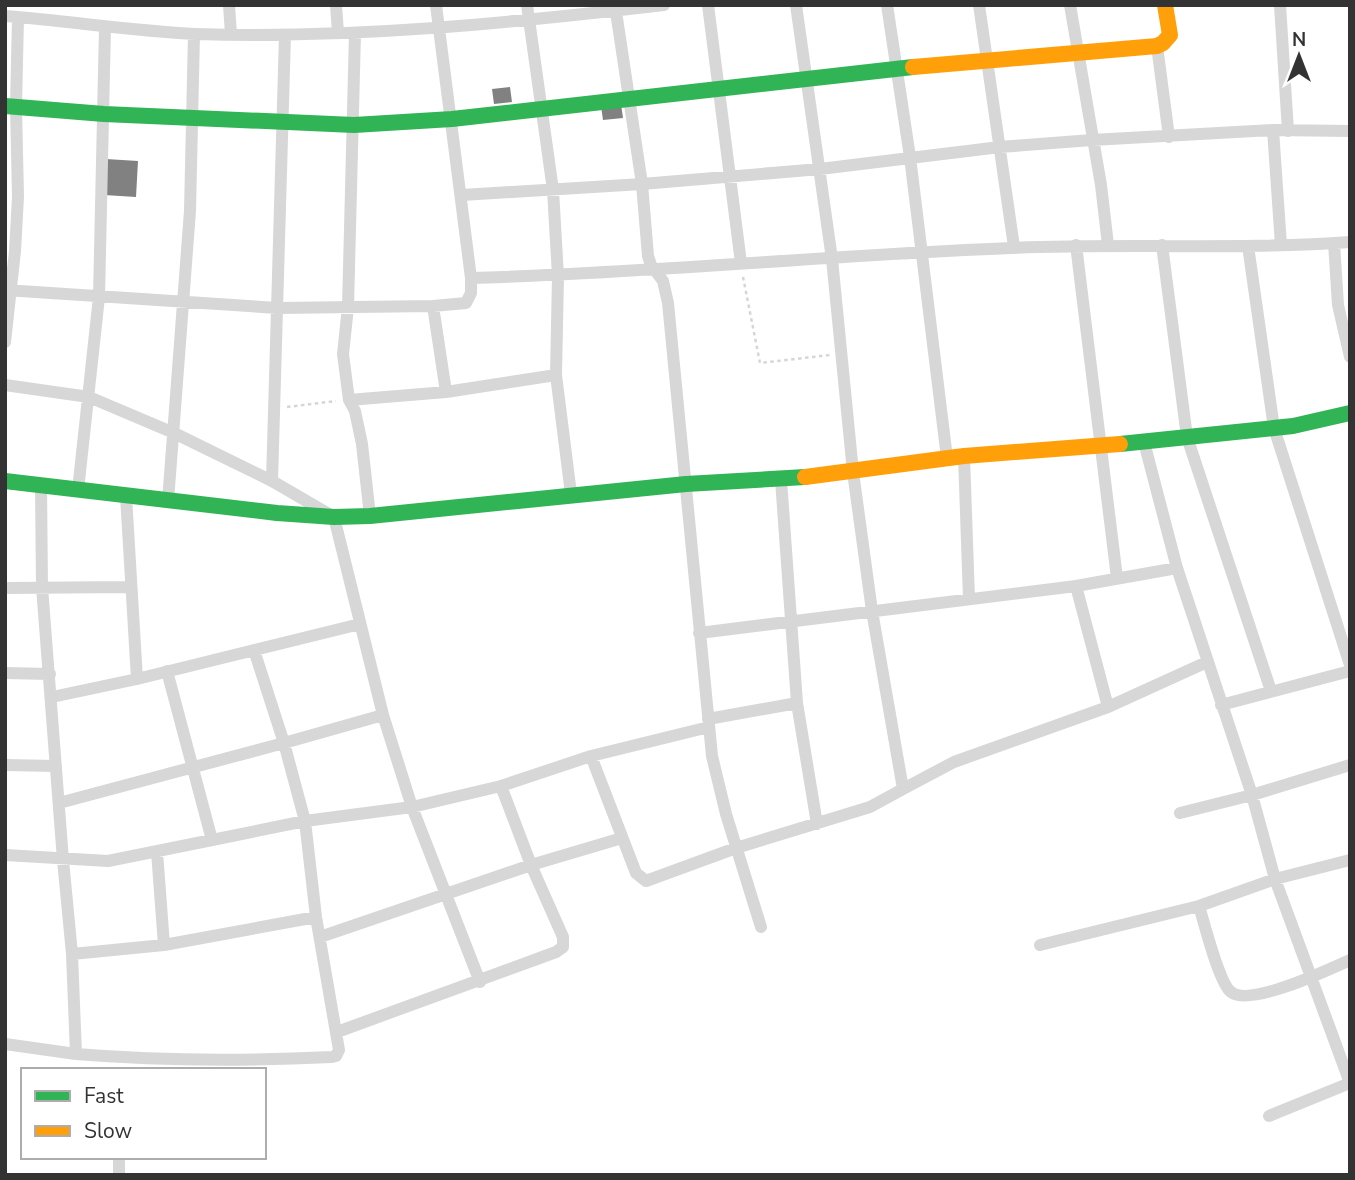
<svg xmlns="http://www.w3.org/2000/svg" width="1355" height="1180" viewBox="0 0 1355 1180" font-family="'Nunito Sans',sans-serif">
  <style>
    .building { fill: #818181 }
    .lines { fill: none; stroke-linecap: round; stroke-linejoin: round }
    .path { stroke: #d6d6d6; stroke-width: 2.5; stroke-dasharray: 3.5 3.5; stroke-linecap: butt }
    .street { stroke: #d7d7d7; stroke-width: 12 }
    .fast { stroke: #30b455; stroke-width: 16 }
    .slow { stroke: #ff9f0a; stroke-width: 16 }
  </style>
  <rect width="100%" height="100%" fill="#fff"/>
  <path class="building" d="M 510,87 L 512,102 L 494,104 L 492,89 Z
    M 621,104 L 623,118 L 603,120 L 601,106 Z
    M 106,159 L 138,161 L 136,197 L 104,195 Z"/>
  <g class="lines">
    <path class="path" d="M 743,277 L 760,363 L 830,355
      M 287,407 L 336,401"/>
    <path class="street" d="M 229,5 L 231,34
      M 336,5 L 338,33
      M 527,5 L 553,190 L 558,276 L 556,375 L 571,494
      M 615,5 L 642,184 L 648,256 L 651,265 L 663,281 L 668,303 L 712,756 L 726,814 L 761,927
      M 708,5 L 741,263
      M 887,5 L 910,157 L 947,458
      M 979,5 L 1014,247
      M 1070,5 L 1101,185 L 1108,245
      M 1280,5 L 1288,131
      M 5,16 C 69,21 132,31 196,34 C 353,39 509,23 664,5
      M 355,33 L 348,307 L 343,354 L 349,400 L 355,411 L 362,444 L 370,516
      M 1157,46 L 1169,137
      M 1273,130 L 1281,245
      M 462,195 L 642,184 L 820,169 L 1000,147 L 1092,140 L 1273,130 L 1350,131
      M 1334,243 L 1338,305 L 1350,357
      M 1076,245 L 1117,578
      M 1162,245 L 1187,437 L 1271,691
      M 1248,246 L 1274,428 L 1350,665
      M 471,278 C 651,273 831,255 1011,248 C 1124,243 1237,250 1350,242
      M 5,290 L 277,308 L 433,306 L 466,303 L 471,293 L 471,278 L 436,5
      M 433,306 L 446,392
      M 5,342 L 15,251 L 18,197 L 16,107 L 18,17
      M 5,385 L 89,397 L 174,433 L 272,481 L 334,517 L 383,715 L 412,807 L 480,982
      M 349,400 L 446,392 L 556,375
      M 1144,442 L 1177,568 L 1252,795 L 1275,879 L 1350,1083
      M 964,456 L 969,599
      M 272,481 L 285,35
      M 78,490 L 99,297 L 105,27
      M 126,496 L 137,679
      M 168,501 L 190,211 L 194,34
      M 1076,586 L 1108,707
      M 5,588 L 131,587
      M 699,633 L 1076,586 L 1177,568
      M 254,650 L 284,743 L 383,715
      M 167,671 L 212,840 L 305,821 L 412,807 L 501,786 L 591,756 L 709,727
      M 5,673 L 50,674
      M 52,697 L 137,679 L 360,624
      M 797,703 L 817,824
      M 1221,705 L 1350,671
      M 708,719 L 797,703 L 781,480
      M 591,756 L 636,873 L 646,881 L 736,848 L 870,807 L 903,789 L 872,611 L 853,472 L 832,259 L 796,5
      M 5,765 L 56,766
      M 903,789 L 954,762 L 1108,707 L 1207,662
      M 59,803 L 284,743 L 305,821 L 316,917 L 339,1050 L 336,1056 L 332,1057 C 247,1061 161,1061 76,1054
      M 1180,813 L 1252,795 L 1350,765
      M 157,852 L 164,945
      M 5,855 L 108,861 L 212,840
      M 1199,906 L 1275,879 L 1350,860
      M 320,937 L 531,865 L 622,838
      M 1040,945 L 1199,906 C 1204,922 1219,983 1231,992 C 1250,1007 1328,970 1350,960
      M 72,954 L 164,945 L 316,917
      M 337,1032 L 556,952 L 563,947 L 563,937 L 531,865 L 501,786
      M 5,1044 L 76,1054 L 72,954 L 63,860 L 42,587 L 41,485
      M 1269,1116 L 1350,1083
      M 119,1175 L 119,1157"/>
    <path class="fast" d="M 5,106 L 104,114 L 354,125 L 452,119 L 913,67
      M 1120,444 L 1293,426 L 1350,413
      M 5,481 L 277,513 L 334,517 L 370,516 L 686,484 L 805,477"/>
    <path class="slow" d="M 913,67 L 1157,46 L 1163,43 L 1170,35 L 1165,5
      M 805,477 L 964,456 L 1120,444"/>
  </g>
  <rect width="1355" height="1180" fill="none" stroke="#333333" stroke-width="14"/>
  <rect x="21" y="1068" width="245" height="91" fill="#ffffff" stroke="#adadad" stroke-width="2"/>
  <rect x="35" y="1091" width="35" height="10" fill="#30b455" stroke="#adadad" stroke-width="2"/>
  <text x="84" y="1103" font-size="21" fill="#333333">Fast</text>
  <rect x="35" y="1126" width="35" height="10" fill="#ff9f0a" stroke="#adadad" stroke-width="2"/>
  <text x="84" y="1138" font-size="21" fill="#333333">Slow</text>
  <g transform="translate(1299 56)" stroke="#ffffff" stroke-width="5" paint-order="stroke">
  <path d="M0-5L12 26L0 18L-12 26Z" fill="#333333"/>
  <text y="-10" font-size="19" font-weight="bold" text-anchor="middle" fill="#333333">N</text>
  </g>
</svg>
